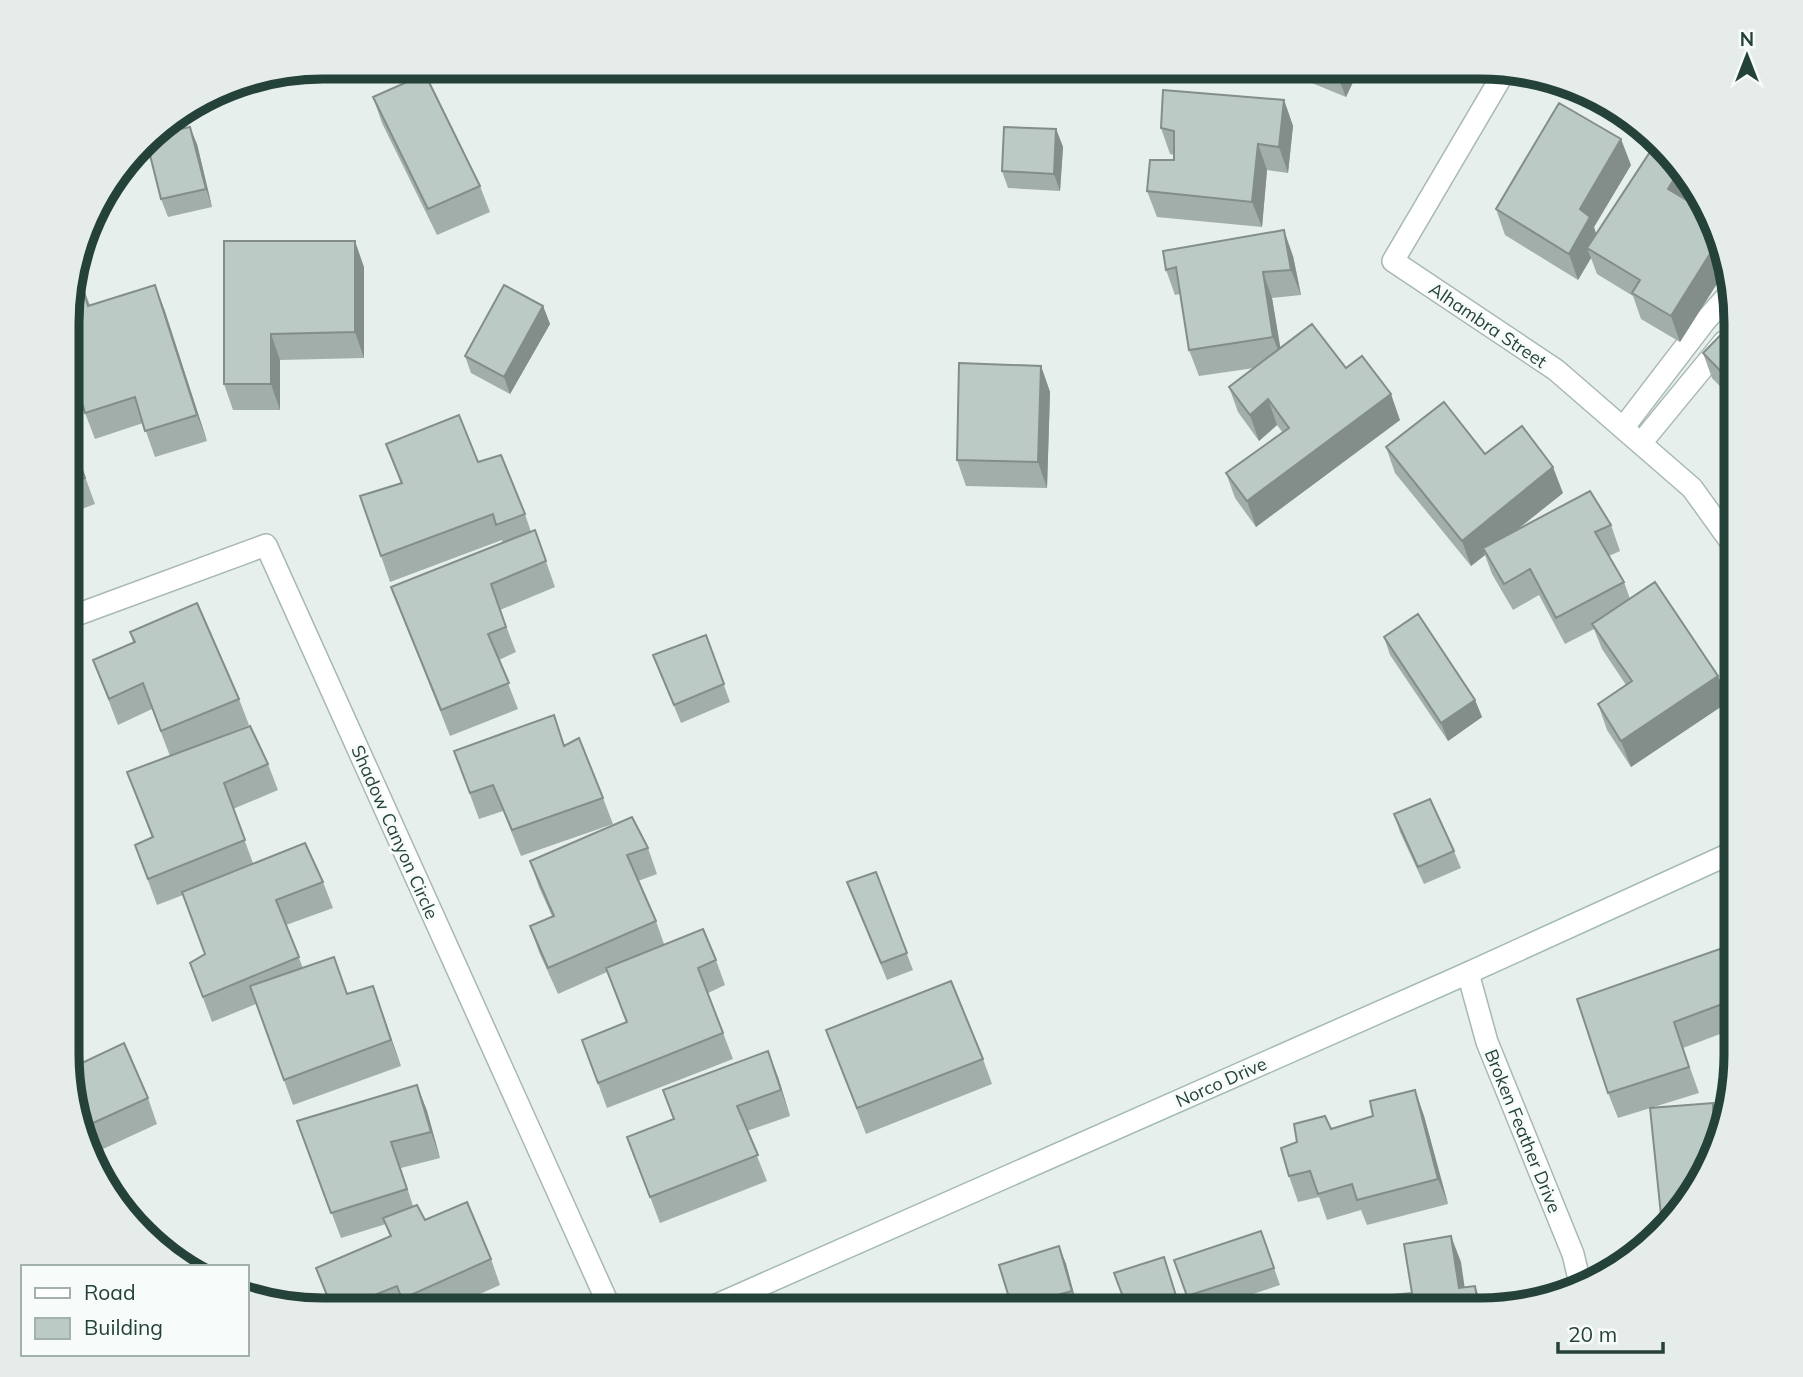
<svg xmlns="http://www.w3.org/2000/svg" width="1803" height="1377" viewBox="0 0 1803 1377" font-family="Mulish,sans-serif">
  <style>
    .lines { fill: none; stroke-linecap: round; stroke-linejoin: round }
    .service-casing { stroke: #a8b8b2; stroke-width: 24 }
    .minor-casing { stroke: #a8b8b2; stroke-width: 24 }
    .secondary-casing { stroke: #a4bbb3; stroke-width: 24 }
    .service { stroke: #fff; stroke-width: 21 }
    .minor { stroke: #fff; stroke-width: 21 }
    .secondary { stroke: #fff; stroke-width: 21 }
    .wall { fill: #a1aea9 }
    .shaded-wall { fill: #838d89 }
    .building { fill: #bbcac4; stroke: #838d89; stroke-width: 2 }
    .labels { text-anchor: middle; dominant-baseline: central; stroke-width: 6; stroke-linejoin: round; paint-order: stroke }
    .street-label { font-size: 18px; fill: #24423a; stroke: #f7fbf9 }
    .rim { fill: none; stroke: #24423a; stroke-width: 9 }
  </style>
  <rect width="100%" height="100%" fill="#e6efeb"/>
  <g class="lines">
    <defs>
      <path id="service" d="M 1623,428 L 1705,321 L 1730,293
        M 1641,443 L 1724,342"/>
      <path id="minor" d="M 1506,69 L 1393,261 L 1556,370 L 1692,488 L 1736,549
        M 68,618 L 266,545 L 611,1310
        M 1468,973 L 1487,1042 L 1573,1254 L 1581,1287"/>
      <path id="secondary" d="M 705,1310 L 1468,973 L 1736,851"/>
    </defs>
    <use href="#service" class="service-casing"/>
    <use href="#minor" class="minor-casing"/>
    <use href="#secondary" class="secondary-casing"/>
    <use href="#service" class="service"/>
    <use href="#minor" class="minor"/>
    <use href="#secondary" class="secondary"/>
  </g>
  <path class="wall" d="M 1288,67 L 1360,67 L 1346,97 L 1290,74 Z
    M 373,97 L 480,186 L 490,212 L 437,235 L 382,123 Z
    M 1284,100 L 1293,126 L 1288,173 L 1267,170 L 1262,227 L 1157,217 L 1147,191 L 1174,160 L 1174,155 L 1170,154 L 1161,128 Z
    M 1056,129 L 1063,147 L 1060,191 L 1008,188 L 1002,171 Z
    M 197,144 L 212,207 L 168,217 L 161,199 Z
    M 1631,165 L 1594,227 L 1596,235 L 1688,196 L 1686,199 L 1695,205 L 1710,210 L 1725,271 L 1680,342 L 1641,319 L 1633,296 L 1597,274 L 1591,258 L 1578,280 L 1505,235 L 1496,209 Z
    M 224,241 L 364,267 L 364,358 L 280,360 L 280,410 L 233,410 L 224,384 Z
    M 1163,251 L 1293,256 L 1301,295 L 1272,298 L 1280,348 L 1346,368 L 1400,420 L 1256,527 L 1235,498 L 1226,473 L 1283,433 L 1277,425 L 1259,441 L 1238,412 L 1229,387 L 1254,368 L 1199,376 L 1189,350 L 1180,294 L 1175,295 L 1166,270 Z
    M 82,285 L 90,305 L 155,285 L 207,441 L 155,457 L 143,423 L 95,439 L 85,413 Z
    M 543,306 L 550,324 L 510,394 L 471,373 L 465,356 Z
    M 1736,322 L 1736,403 L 1712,378 L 1703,353 Z
    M 1041,366 L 1050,392 L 1047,488 L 966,486 L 957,460 Z
    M 68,430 L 95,504 L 68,514 Z
    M 386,444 L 478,462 L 525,514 L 531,532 L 535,530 L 555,587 L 500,610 L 516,652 L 499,660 L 518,709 L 450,736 L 391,587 L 503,543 L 502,540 L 390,582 L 381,556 L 401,484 Z
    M 1386,447 L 1485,454 L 1563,493 L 1517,530 L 1611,525 L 1620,551 L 1609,556 L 1624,582 L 1630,599 L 1718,676 L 1728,702 L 1631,767 L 1607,730 L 1598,704 L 1626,685 L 1602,649 L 1594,629 L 1565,644 L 1539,595 L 1513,610 L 1492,574 L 1485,555 L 1471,566 L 1395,473 Z
    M 130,632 L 239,699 L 249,725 L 209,741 L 268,764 L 278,790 L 233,809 L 253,863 L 323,882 L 333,908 L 286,925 L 303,968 L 347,994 L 373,986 L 401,1066 L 293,1105 L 256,1004 L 212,1022 L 190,963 L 205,955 L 183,895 L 157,905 L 135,845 L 152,838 L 127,772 L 170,756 L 152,709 L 118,725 L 93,660 L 133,642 Z
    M 706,635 L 730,702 L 681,723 L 653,655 Z
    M 1384,637 L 1475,700 L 1482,717 L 1448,741 L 1390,655 Z
    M 565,746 L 603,798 L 613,824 L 521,856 L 503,811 L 479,819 L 454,751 Z
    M 1394,814 L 1454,851 L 1461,868 L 1424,884 L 1400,832 Z
    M 648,848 L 657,874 L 638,881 L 656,921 L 664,944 L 716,960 L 725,985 L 708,993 L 733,1059 L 607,1108 L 582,1040 L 626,1022 L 607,972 L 558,994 L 539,952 L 530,926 L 552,916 L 539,887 L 530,861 Z
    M 876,872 L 913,970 L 887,980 L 847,882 Z
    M 1736,950 L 1736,1028 L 1683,1048 L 1699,1093 L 1618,1118 L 1608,1093 Z
    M 826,1030 L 983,1059 L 992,1084 L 866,1134 Z
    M 67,1072 L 148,1098 L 157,1124 L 90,1155 Z
    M 778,1077 L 790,1116 L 747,1131 L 767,1181 L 660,1223 L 627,1137 Z
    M 417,1085 L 427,1111 L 440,1158 L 401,1168 L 413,1206 L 425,1220 L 491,1259 L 500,1285 L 444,1310 L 332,1310 L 316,1268 L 390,1236 L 386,1224 L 341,1238 L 297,1121 Z
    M 1415,1090 L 1424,1116 L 1448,1204 L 1367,1225 L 1361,1210 L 1327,1220 L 1319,1197 L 1298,1202 L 1289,1176 L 1331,1129 L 1373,1116 Z
    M 1718,1118 L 1717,1152 L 1673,1223 L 1666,1229 L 1661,1215 Z
    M 1261,1231 L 1280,1285 L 1204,1310 L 1192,1310 L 1174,1260 Z
    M 1059,1246 L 1066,1264 L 1078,1309 L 1072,1310 L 1013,1310 L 999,1265 Z
    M 1164,1257 L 1181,1310 L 1128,1310 Z"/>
  <path class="shaded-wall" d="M 1338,67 L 1360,67 L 1346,97 L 1336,72 Z
    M 1284,100 L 1293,126 L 1288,173 L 1279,147 Z
    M 190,127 L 197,144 L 212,207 L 206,189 Z
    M 1056,129 L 1063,147 L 1060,191 L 1054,174 Z
    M 1621,139 L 1631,165 L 1594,227 L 1599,243 L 1587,248 L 1591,258 L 1578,280 L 1569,254 L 1580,209 Z
    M 1258,144 L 1267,170 L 1262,227 L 1252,202 Z
    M 1679,171 L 1688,196 L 1678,215 L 1668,189 Z
    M 1284,230 L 1293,256 L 1301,295 L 1291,270 Z
    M 355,241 L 364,267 L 364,358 L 355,332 Z
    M 1718,241 L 1725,271 L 1680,342 L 1671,316 Z
    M 1263,272 L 1272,298 L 1283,363 L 1273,337 Z
    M 155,285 L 165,311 L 207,441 L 197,415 Z
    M 543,306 L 550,324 L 510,394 L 504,377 Z
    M 271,334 L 280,360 L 280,410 L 271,384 Z
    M 1041,366 L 1050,392 L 1047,488 L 1038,462 Z
    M 1391,394 L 1400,420 L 1256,527 L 1247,501 Z
    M 1268,399 L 1277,425 L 1259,441 L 1250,415 Z
    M 1553,467 L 1563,493 L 1486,554 L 1483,548 L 1485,555 L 1471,566 L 1462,541 Z
    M 1718,676 L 1728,702 L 1631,767 L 1621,741 Z
    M 1475,700 L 1482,717 L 1448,741 L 1441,723 Z
    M 373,986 L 382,1012 L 401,1066 L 391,1040 Z
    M 768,1051 L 778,1077 L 790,1116 L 781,1090 Z
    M 417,1085 L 427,1111 L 440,1158 L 431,1132 Z
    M 1415,1090 L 1424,1116 L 1448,1204 L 1438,1179 Z
    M 1713,1103 L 1722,1129 L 1713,1119 Z
    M 1451,1236 L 1461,1262 L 1468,1310 L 1459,1288 Z
    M 1059,1246 L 1066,1264 L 1078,1309 L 1072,1291 Z
    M 1164,1257 L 1170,1275 L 1181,1310 L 1177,1299 Z
    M 1475,1286 L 1484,1310 L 1479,1311 Z"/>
  <path class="building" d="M 1325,67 L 1338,67 L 1336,72 Z
    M 425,74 L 480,186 L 428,209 L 373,97 Z
    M 1163,90 L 1284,100 L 1279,147 L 1258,144 L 1252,202 L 1147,191 L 1150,160 L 1174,160 L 1174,131 L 1161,128 Z
    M 1559,103 L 1621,139 L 1580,209 L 1590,217 L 1569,254 L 1496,209 Z
    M 190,127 L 206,189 L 161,199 L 146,139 L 149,136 Z
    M 1004,127 L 1056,129 L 1054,174 L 1002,171 Z
    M 1650,152 L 1679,171 L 1668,189 L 1695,205 L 1700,196 L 1710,210 L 1718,241 L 1671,316 L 1632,293 L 1640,280 L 1587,248 Z
    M 1284,230 L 1291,270 L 1263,272 L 1273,337 L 1189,350 L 1176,267 L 1166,270 L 1163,251 Z
    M 224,241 L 355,241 L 355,332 L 271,334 L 271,384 L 224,384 Z
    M 82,285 L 88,306 L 155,285 L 197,415 L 145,431 L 135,397 L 85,413 L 69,356 L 69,290 Z
    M 504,285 L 543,306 L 504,377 L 465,356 Z
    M 1736,319 L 1736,387 L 1703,353 Z
    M 1312,324 L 1346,368 L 1362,356 L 1391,394 L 1247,501 L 1226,473 L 1289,428 L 1268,399 L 1250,415 L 1229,387 Z
    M 959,363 L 1041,366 L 1038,462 L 957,460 Z
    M 1444,402 L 1485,454 L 1522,426 L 1553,467 L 1462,541 L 1386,447 Z
    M 459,415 L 478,462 L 501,455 L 525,514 L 496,525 L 493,514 L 381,556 L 360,496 L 402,483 L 386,444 Z
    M 68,431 L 85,478 L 68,484 Z
    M 1590,491 L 1611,525 L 1595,532 L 1624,582 L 1556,618 L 1530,569 L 1504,584 L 1483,548 Z
    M 535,530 L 546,561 L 491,584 L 506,627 L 488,634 L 509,683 L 441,710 L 391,587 Z
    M 1655,582 L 1718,676 L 1621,741 L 1598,704 L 1632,681 L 1592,624 Z
    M 197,603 L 239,699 L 161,731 L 143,683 L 109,699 L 93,660 L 135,642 L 130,632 Z
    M 1418,614 L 1475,700 L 1441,723 L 1384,637 Z
    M 706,635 L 724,684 L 674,705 L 653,655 Z
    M 554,715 L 564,746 L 579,738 L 603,798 L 512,830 L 493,785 L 470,793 L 454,751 Z
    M 250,726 L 268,764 L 224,783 L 245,840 L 148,879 L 135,845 L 153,837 L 127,772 Z
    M 1430,799 L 1454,851 L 1418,867 L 1394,814 Z
    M 632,817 L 648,848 L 627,855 L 656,921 L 548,968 L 530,926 L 554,916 L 530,861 Z
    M 305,843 L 323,882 L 276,900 L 299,957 L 203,997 L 190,963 L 205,954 L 182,892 Z
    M 876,872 L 907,953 L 881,963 L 847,882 Z
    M 703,929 L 716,960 L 698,968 L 723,1033 L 598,1083 L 582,1040 L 627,1022 L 606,968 Z
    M 1734,944 L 1736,951 L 1736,999 L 1674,1022 L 1689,1067 L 1608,1093 L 1577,999 Z
    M 334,957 L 347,994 L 373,986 L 391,1040 L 284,1080 L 250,986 Z
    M 951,981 L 983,1059 L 857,1108 L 826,1030 Z
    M 124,1043 L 148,1098 L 82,1128 L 67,1070 Z
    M 768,1051 L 781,1090 L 737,1106 L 758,1155 L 650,1197 L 627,1137 L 674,1119 L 663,1090 Z
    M 417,1085 L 431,1132 L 391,1142 L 407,1189 L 331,1213 L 297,1121 Z
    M 1415,1090 L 1438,1179 L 1357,1200 L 1352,1184 L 1318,1194 L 1310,1171 L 1289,1176 L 1281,1148 L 1297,1142 L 1294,1124 L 1325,1116 L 1331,1129 L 1373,1116 L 1370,1101 Z
    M 1713,1103 L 1713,1119 L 1725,1117 L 1717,1152 L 1708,1167 L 1703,1168 L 1703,1175 L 1679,1214 L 1661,1215 L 1650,1108 Z
    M 467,1202 L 491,1259 L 402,1299 L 397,1286 L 337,1310 L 333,1310 L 316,1268 L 391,1236 L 383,1218 L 417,1205 L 425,1220 Z
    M 1261,1231 L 1274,1268 L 1187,1296 L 1174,1260 Z
    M 1451,1236 L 1459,1288 L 1475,1286 L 1479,1311 L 1384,1310 L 1383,1296 L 1412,1293 L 1404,1244 Z
    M 1059,1246 L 1072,1291 L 1012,1307 L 999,1265 Z
    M 1164,1257 L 1177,1299 L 1142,1310 L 1128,1310 L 1114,1273 Z"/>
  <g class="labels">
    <g class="street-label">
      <text transform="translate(1488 325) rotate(34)">Alhambra Street</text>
      <text transform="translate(395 832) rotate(66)">Shadow Canyon Circle</text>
      <text transform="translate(1221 1082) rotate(-24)">Norco Drive</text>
      <text transform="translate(1523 1131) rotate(68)">Broken Feather Drive</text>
    </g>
  </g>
  <path d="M0 0H1803V1377H0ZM323 79H1480A244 244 0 0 1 1724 323V1054A244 244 0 0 1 1480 1298H323A244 244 0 0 1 79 1054V323A244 244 0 0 1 323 79Z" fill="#e6ecea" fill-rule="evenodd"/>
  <path class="rim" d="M323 79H1480A244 244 0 0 1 1724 323V1054A244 244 0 0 1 1480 1298H323A244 244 0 0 1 79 1054V323A244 244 0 0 1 323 79Z"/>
  <rect x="21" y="1265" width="228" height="91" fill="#f7fbf9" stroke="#a3b1ad" stroke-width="2"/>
  <rect x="35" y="1288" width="35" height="10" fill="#ffffff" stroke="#a3b1ad" stroke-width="2"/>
  <text x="84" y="1300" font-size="21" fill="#24423a">Road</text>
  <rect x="35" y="1318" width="35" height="21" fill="#bbcac4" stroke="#a3b1ad" stroke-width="2"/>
  <text x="84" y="1335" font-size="21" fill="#24423a">Building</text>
  <g transform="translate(1747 56)" stroke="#f7fbf9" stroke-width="5" paint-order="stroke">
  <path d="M0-5L12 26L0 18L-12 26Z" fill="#24423a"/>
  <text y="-10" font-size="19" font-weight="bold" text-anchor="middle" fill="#24423a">N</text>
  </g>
  <path d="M1558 1342v10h105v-10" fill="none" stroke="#24423a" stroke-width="3.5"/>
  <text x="1568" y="1342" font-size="21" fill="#24423a" stroke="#f7fbf9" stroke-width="5" paint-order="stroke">20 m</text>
</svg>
